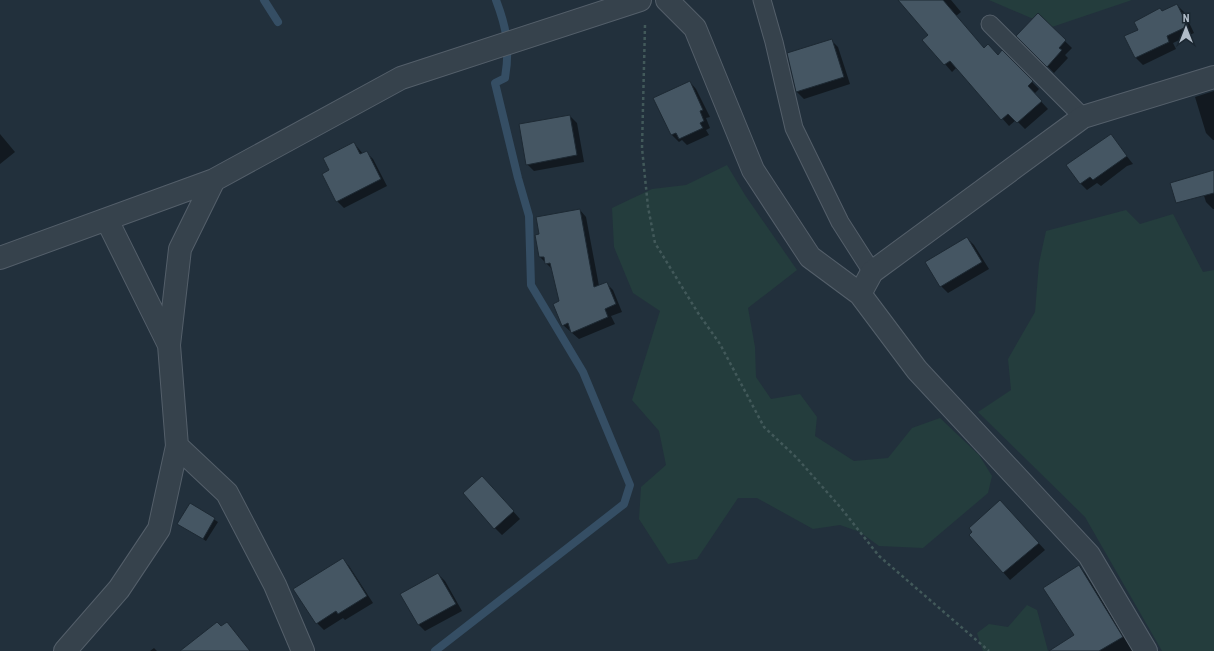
<svg xmlns="http://www.w3.org/2000/svg" width="1214" height="651" viewBox="0 0 1214 651" font-family="'Roboto Condensed',sans-serif">
  <style>
    .green { fill: #243d3d }
    .shadow { fill: #0007 }
    .lines { fill: none; stroke-linecap: round; stroke-linejoin: round }
    .stream { stroke: #354e64; stroke-width: 8 }
    .building { fill: #455663; stroke: #1d2933 }
    .service-casing { stroke: #545f6a; stroke-width: 19 }
    .minor-casing { stroke: #545f6a; stroke-width: 24 }
    .path { stroke: #42595a; stroke-width: 2.5; stroke-dasharray: 3 3; stroke-linecap: butt }
    .service { stroke: #36424c; stroke-width: 17 }
    .minor { stroke: #36424c; stroke-width: 22 }
  </style>
  <rect width="100%" height="100%" fill="#22303c"/>
  <path class="green" d="M 989,0 L 1132,0 L 1052,27 Z
    M 727,165 L 745,195 L 797,270 L 748,308 L 755,347 L 756,377 L 771,399 L 800,394 L 817,417 L 815,436 L 854,461 L 888,458 L 912,428 L 940,418 L 979,455 L 992,476 L 988,493 L 923,548 L 879,546 L 860,532 L 840,525 L 813,529 L 757,498 L 738,498 L 697,559 L 668,564 L 639,519 L 641,487 L 666,465 L 659,431 L 632,400 L 660,311 L 633,293 L 614,247 L 612,208 L 652,189 L 686,185 Z
    M 1126,210 L 1140,224 L 1173,214 L 1203,272 L 1214,270 L 1214,651 L 1162,651 L 1085,517 L 978,412 L 1011,390 L 1008,359 L 1035,312 L 1039,263 L 1046,231 Z
    M 1027,605 L 1037,610 L 1048,651 L 983,651 L 977,633 L 989,624 L 1008,627 Z"/>
  <path class="shadow" d="M 917,0 L 951,0 L 961,12 L 956,16 L 984,49 L 998,56 L 1002,52 L 1039,89 L 1034,94 L 1048,109 L 1025,129 L 1016,120 L 1009,126 L 957,67 L 952,72 L 924,40 L 929,35 Z
    M 1177,5 L 1184,12 L 1194,33 L 1173,43 L 1176,49 L 1143,65 L 1136,58 L 1126,37 L 1139,30 Z
    M 1038,15 L 1072,48 L 1065,55 L 1068,58 L 1054,73 L 1018,36 Z
    M 831,40 L 838,47 L 850,84 L 804,99 L 797,92 L 788,54 Z
    M 690,82 L 696,89 L 710,117 L 706,118 L 710,128 L 706,130 L 709,135 L 687,145 L 682,140 L 679,142 L 672,135 L 654,99 Z
    M 1214,91 L 1214,140 L 1213,140 L 1206,133 L 1195,97 Z
    M 570,116 L 577,123 L 584,162 L 534,171 L 527,164 Z
    M 0,134 L 15,152 L 0,164 Z
    M 1110,135 L 1133,164 L 1127,166 L 1101,186 L 1097,183 L 1087,190 L 1080,183 Z
    M 354,143 L 363,154 L 366,152 L 373,159 L 387,186 L 344,208 L 337,201 L 331,170 Z
    M 1214,173 L 1214,209 L 1213,209 L 1206,202 L 1198,177 Z
    M 580,210 L 586,217 L 599,286 L 606,283 L 613,290 L 622,312 L 611,316 L 615,324 L 579,339 L 563,325 L 561,302 L 553,270 L 540,257 L 540,234 Z
    M 967,238 L 974,245 L 989,269 L 948,293 L 941,286 Z
    M 489,484 L 520,519 L 502,535 L 495,528 Z
    M 1000,501 L 1045,550 L 1010,580 L 970,535 Z
    M 190,504 L 218,522 L 206,541 L 179,524 Z
    M 342,559 L 349,566 L 373,603 L 345,620 L 343,618 L 324,630 L 317,623 Z
    M 1078,566 L 1085,573 L 1133,651 L 1069,651 L 1076,635 Z
    M 438,574 L 445,581 L 462,611 L 425,631 L 418,624 Z
    M 154,648 L 157,651 L 150,651 Z"/>
  <g class="lines">
    <path class="stream" d="M 264,0 L 278,22
      M 435,651 L 624,504 L 630,485 L 583,372 L 531,285 L 529,216 L 518,178 L 495,83 L 505,78 C 510,47 507,29 496,0"/>
  </g>
  <path class="building" d="M 898,0 L 943,0 L 984,48 L 988,44 L 998,55 L 1002,50 L 1033,81 L 1028,86 L 1042,101 L 1017,123 L 1008,114 L 1001,120 L 950,61 L 944,65 L 922,40 L 928,35 Z
    M 1177,4 L 1188,26 L 1167,36 L 1169,42 L 1135,58 L 1124,36 L 1138,30 L 1134,22 L 1160,8 L 1162,11 Z
    M 1038,13 L 1066,40 L 1059,48 L 1062,50 L 1047,67 L 1016,36 Z
    M 832,39 L 844,77 L 796,92 L 787,53 Z
    M 690,81 L 703,110 L 700,111 L 704,121 L 700,123 L 703,128 L 679,139 L 676,133 L 671,135 L 653,98 Z
    M 570,115 L 577,155 L 526,165 L 519,124 Z
    M 1111,134 L 1127,156 L 1093,180 L 1090,177 L 1080,184 L 1066,165 Z
    M 354,142 L 360,154 L 367,151 L 381,179 L 336,202 L 322,174 L 329,170 L 323,158 Z
    M 1214,170 L 1214,193 L 1176,203 L 1170,183 Z
    M 580,209 L 594,287 L 607,282 L 616,304 L 605,309 L 608,317 L 571,333 L 568,323 L 562,326 L 553,304 L 559,301 L 550,263 L 545,264 L 544,257 L 539,257 L 535,235 L 539,234 L 536,217 Z
    M 967,237 L 982,262 L 940,287 L 925,262 Z
    M 482,476 L 514,511 L 494,529 L 463,493 Z
    M 1000,500 L 1039,543 L 1003,573 L 969,535 L 972,532 L 969,528 Z
    M 190,503 L 215,518 L 203,539 L 177,524 Z
    M 343,558 L 367,596 L 338,614 L 336,611 L 316,624 L 293,589 Z
    M 1079,565 L 1123,637 L 1099,651 L 1049,651 L 1074,635 L 1043,588 Z
    M 438,573 L 456,604 L 418,625 L 400,594 Z
    M 217,622 L 221,626 L 227,622 L 250,651 L 180,651 Z"/>
  <g class="lines">
    <defs>
      <path id="service" d="M 762,0 L 774,42 L 794,128 L 840,222 L 872,272
        M 990,24 L 1083,117"/>
      <path id="minor" d="M 667,0 L 695,28 L 753,170 L 810,257 L 860,294 L 917,370 L 1089,555 L 1146,651
        M 107,220 L 169,345
        M 0,258 L 214,180
        M 860,294 L 872,272 L 1083,117 L 1214,77
        M 177,446 L 227,493 L 275,585 L 303,651
        M 65,651 L 119,589 L 159,529 L 177,446 L 169,345 L 180,249 L 214,180 L 401,78 L 640,0"/>
    </defs>
    <use href="#service" class="service-casing"/>
    <use href="#minor" class="minor-casing"/>
    <path class="path" d="M 645,25 L 642,148 L 648,207 L 655,243 L 698,313 L 720,344 L 764,427 L 797,458 L 841,508 L 879,556 L 989,651"/>
    <use href="#service" class="service"/>
    <use href="#minor" class="minor"/>
  </g>
  <g transform="translate(1186 28)" stroke="#1b2731" stroke-width="3" paint-order="stroke">
  <path d="M0-3L7 15L0 10L-7 15Z" fill="#b1bcc8"/>
  <text y="-6" font-size="11" font-weight="bold" text-anchor="middle" fill="#b1bcc8">N</text>
  </g>
</svg>
